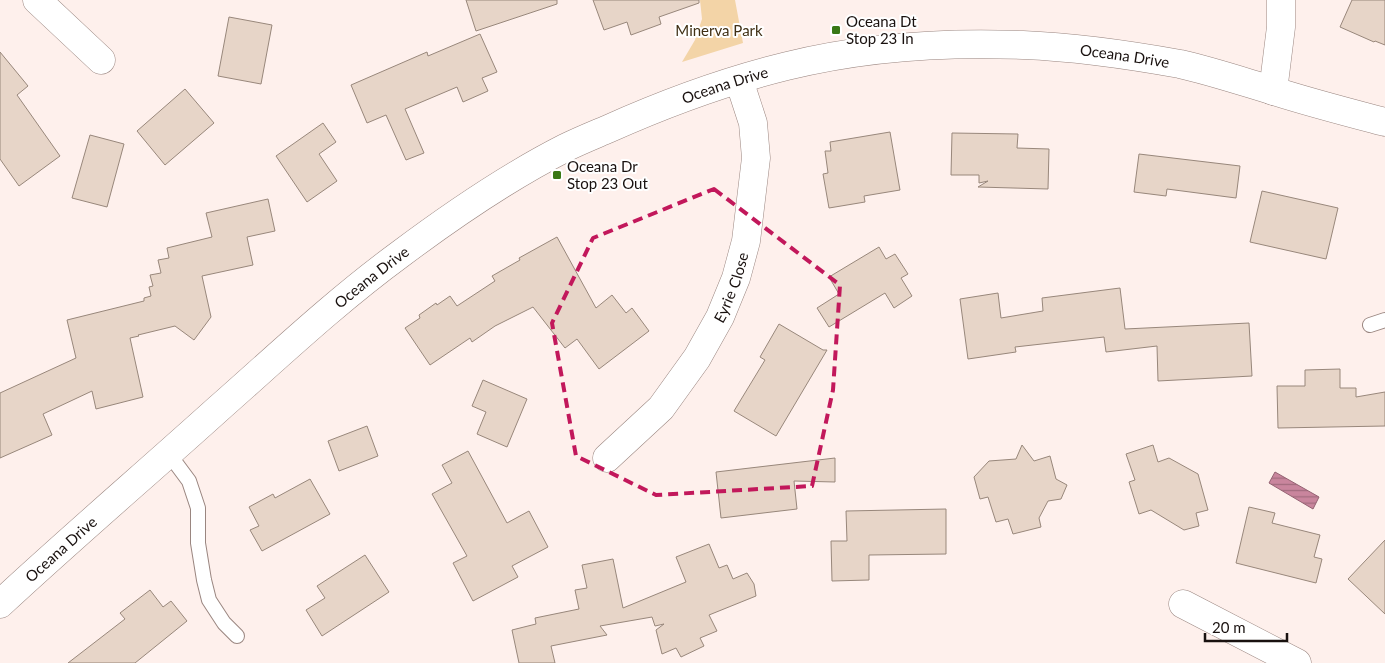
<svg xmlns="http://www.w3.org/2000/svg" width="1385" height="663" viewBox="0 0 1385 663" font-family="Lato,sans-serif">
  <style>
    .park { fill: #f3d4a7 }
    .water { fill: url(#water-rules); stroke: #946272 }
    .building { fill: #e7d5c8; stroke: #98877b }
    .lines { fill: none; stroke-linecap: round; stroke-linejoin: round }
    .lane-casing { stroke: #9a8680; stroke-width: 16 }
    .street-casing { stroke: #9a8680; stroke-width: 29 }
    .lane { stroke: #fff; stroke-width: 14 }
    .street { stroke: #fff; stroke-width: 28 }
    .marked { fill: none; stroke: #c2185b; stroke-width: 4; stroke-dasharray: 10 6; stroke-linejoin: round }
    .poi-dot { fill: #397815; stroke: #fff; stroke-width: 2 }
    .labels { text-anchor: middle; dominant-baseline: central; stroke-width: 4; stroke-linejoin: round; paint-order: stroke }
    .poi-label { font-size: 15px; fill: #19110f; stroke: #fff; text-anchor: start }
    .park-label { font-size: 15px; fill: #403015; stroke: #fff }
    .street-label { font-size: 15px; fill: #19110f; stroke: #fff }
  </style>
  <defs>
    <pattern id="water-rules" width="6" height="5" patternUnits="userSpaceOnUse" patternTransform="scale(1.25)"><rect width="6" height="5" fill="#c9859d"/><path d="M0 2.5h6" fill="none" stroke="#a26b7e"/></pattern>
  </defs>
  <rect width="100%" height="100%" fill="#fef0ec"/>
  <path class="park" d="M 700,0 L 735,0 L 743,43 L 682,62 L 695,40 L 702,19 Z"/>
  <path class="water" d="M 1275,472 L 1319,497 L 1313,509 L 1269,483 Z"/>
  <path class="building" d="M 466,0 L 557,0 L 557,4 L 476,31 Z
    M 593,0 L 699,0 L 699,3 L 659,17 L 661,24 L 631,35 L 627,22 L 604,30 Z
    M 1352,0 L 1385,0 L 1385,45 L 1375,41 L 1374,42 L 1340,27 Z
    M 229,17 L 272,25 L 261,84 L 218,76 Z
    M 480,34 L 497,72 L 482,78 L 488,91 L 463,102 L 457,87 L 405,109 L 424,153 L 406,160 L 386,115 L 367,123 L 351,85 L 427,52 L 428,56 Z
    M 0,52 L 28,86 L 17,95 L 60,156 L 19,186 L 0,159 Z
    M 185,89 L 214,123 L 165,165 L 137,131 Z
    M 323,123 L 336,142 L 319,154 L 337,181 L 307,202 L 276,156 Z
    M 890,132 L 900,190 L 864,196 L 865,202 L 829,208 L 823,174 L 828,173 L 825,151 L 831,151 L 830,142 Z
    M 952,133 L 1018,134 L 1017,148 L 1049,149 L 1048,189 L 978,187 L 988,181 L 979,183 L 979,175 L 951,175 Z
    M 90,135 L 124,144 L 107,207 L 72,198 Z
    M 1139,154 L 1240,166 L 1236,198 L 1167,189 L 1166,196 L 1134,192 Z
    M 1262,191 L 1338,208 L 1326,259 L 1250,242 Z
    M 268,199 L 275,231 L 247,237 L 253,265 L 202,276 L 211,317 L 194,340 L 175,326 L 138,335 L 139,336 L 130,338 L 143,397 L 96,409 L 92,391 L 43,414 L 52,435 L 0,458 L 0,393 L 76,358 L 67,320 L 144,301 L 144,298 L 151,296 L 149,287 L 153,286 L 150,275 L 161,273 L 158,260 L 169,258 L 167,248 L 212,237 L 206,213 Z
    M 557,237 L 596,308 L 612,295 L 626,313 L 632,308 L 649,331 L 599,369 L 577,339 L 565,348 L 533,307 L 495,326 L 472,342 L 470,338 L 430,365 L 405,328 L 420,318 L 419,315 L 436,303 L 437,305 L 450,296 L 457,306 L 495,281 L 492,276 L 520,260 L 519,258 Z
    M 879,247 L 886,259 L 895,254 L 908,274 L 901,278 L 912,296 L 894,308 L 885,293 L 829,327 L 817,308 L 839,294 L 829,277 Z
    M 1120,288 L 1125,329 L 1249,323 L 1252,376 L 1158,381 L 1157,346 L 1106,352 L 1104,337 L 1015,347 L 1016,352 L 968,359 L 960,299 L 998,293 L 1001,318 L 1043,311 L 1042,298 Z
    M 779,324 L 823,350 L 827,350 L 776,436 L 734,411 L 765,360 L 760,357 Z
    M 1340,369 L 1340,388 L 1356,388 L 1356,397 L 1385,392 L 1385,426 L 1278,428 L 1277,386 L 1305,386 L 1305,370 Z
    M 483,380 L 527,399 L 507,447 L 477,434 L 486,412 L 472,406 Z
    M 367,426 L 378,456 L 339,471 L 328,441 Z
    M 1022,445 L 1034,461 L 1050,456 L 1056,479 L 1067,485 L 1061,499 L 1048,501 L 1039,518 L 1041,527 L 1013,534 L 1008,519 L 996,522 L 988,497 L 980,499 L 974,477 L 989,461 L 1016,459 Z
    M 1153,445 L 1158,462 L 1169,458 L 1198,474 L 1208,510 L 1196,513 L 1199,526 L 1184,530 L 1151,510 L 1139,514 L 1129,482 L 1135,480 L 1126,454 Z
    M 468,451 L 507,523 L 529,511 L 548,547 L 512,566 L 518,577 L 473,601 L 453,563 L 467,556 L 432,494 L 452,483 L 442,465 Z
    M 835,458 L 835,482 L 794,481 L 797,509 L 721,518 L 716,472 Z
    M 310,479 L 330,514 L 262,551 L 250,530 L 259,526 L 249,507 L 273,494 L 275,498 Z
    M 1249,507 L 1275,513 L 1272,523 L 1320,535 L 1314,557 L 1322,559 L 1316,583 L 1236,563 Z
    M 946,509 L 946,554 L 869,555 L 869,580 L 832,581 L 831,541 L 847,541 L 846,511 Z
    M 1385,540 L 1385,614 L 1348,579 Z
    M 709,544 L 719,568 L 727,565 L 733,579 L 747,573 L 754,584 L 756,596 L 709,615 L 717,631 L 700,638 L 704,646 L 681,657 L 676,648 L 662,654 L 656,630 L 664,624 L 655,626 L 652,617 L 600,626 L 607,635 L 551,646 L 555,663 L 519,663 L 512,630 L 536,624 L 535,618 L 579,609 L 575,590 L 587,588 L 582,565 L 613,559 L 623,608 L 686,582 L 676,557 Z
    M 365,555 L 389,592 L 322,636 L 306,610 L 325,598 L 317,586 Z
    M 150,590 L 163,607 L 171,601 L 187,621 L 135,663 L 68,663 L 125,619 L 120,613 Z"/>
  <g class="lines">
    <defs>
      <path id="lane" d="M 1370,325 L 1385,320
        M 169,454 L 189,481 L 198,508 L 198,543 L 204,580 L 209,600 L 224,623 L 237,636"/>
      <g id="street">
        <path d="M 37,0 L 101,60"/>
        <path d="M 1273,91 L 1281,27 L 1281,0"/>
        <path id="s1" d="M 607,458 L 661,408 L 697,358 L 720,317 L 736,278 L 746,241 L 756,158 L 753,123 L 739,80"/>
        <path id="s2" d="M 0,604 C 71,538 146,474 218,409 C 277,357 335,302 399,255 C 451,216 506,178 565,148 C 579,141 594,135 608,129 C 666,103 726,81 787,66 C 863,47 945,42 1023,45 C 1073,47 1130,55 1180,64 C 1211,71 1241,81 1271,90 C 1308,102 1347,112 1385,122"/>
        <path d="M 1183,604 L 1297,663"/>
      </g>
    </defs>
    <use href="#lane" class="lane-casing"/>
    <use href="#street" class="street-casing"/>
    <use href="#lane" class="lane"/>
    <use href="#street" class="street"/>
  </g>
  <path class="marked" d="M 714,189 L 840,285 L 833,390 L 812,486 L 656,495 L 576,456 L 552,323 L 593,238 Z"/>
  <g class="poi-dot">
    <rect x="831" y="25" width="10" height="10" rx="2.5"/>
    <rect x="552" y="170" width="10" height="10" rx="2.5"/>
  </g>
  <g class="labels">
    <g class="poi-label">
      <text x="846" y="21">Oceana Dt<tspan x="846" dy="17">Stop 23 In</tspan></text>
      <text x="567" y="166">Oceana Dr<tspan x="567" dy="17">Stop 23 Out</tspan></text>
    </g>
    <g class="park-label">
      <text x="719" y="30">Minerva Park</text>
    </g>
    <g class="street-label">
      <text stroke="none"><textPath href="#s2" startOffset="1305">Oceana Drive</textPath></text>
      <text stroke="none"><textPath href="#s2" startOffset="900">Oceana Drive</textPath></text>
      <text stroke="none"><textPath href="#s2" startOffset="495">Oceana Drive</textPath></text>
      <text stroke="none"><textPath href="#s1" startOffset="214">Eyrie Close</textPath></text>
      <text stroke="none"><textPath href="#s2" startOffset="82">Oceana Drive</textPath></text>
    </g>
  </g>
  <path d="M1205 633v8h82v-8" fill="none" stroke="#19110f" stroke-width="2.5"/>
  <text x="1212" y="633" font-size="15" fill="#19110f" stroke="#ffffff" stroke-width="4" paint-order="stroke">20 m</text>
</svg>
